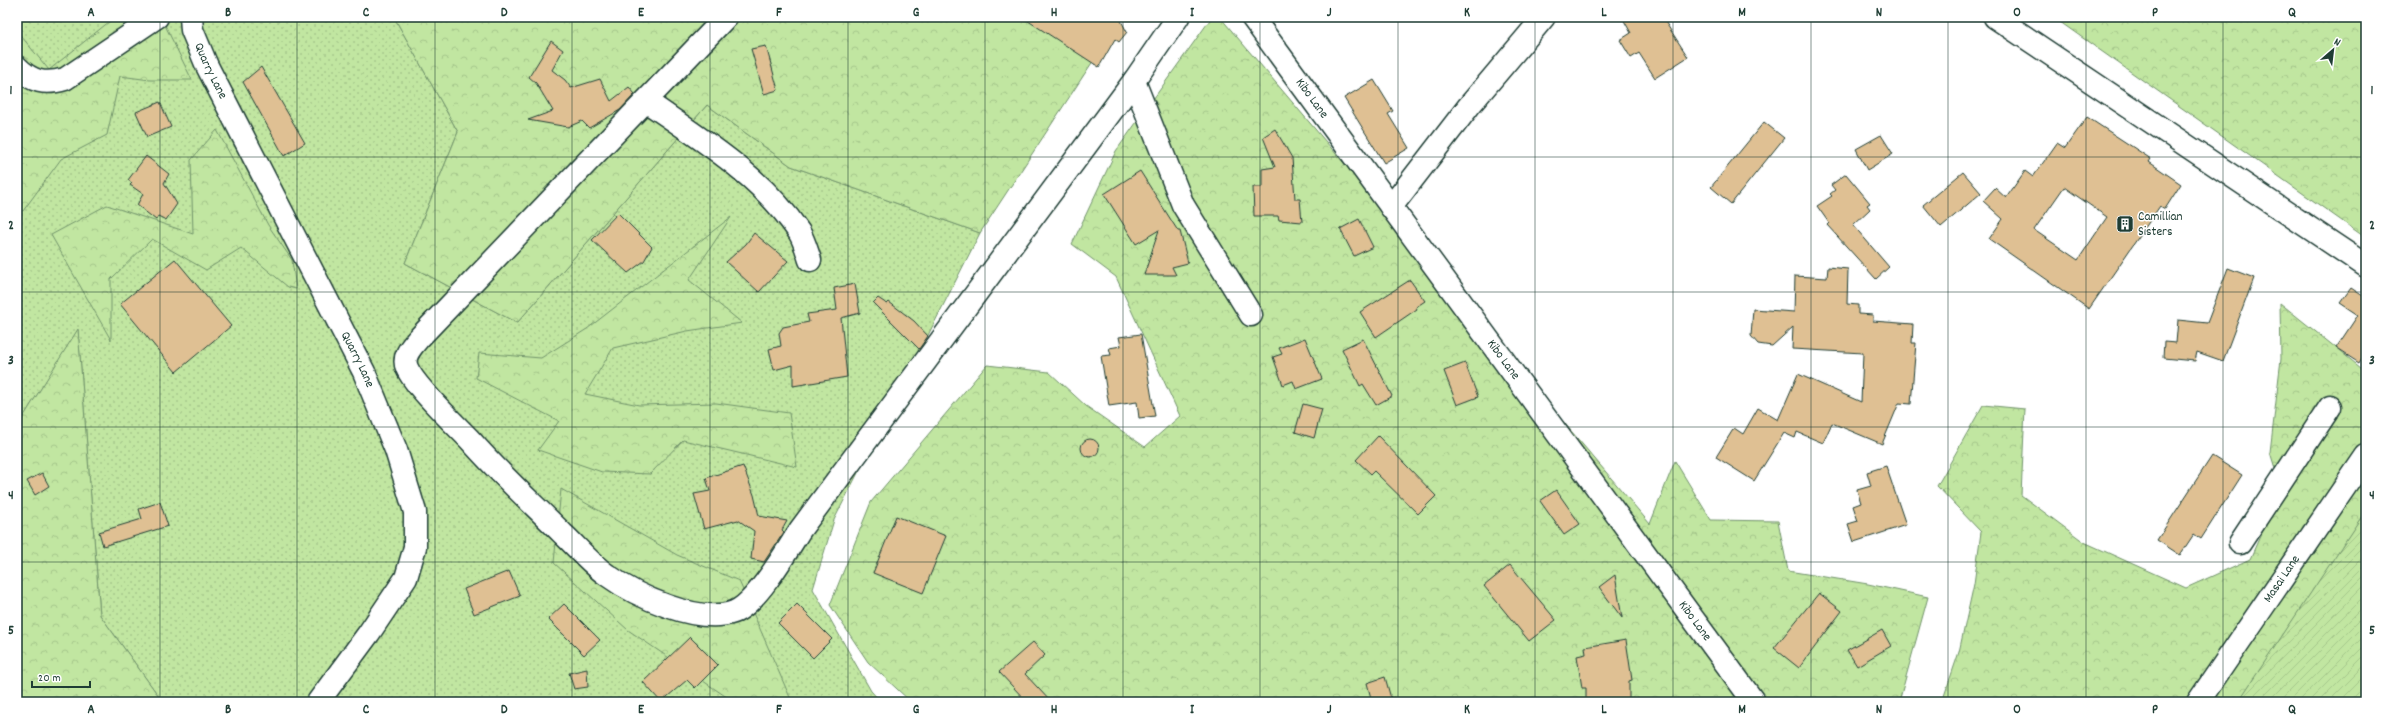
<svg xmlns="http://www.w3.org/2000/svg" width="2383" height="719" viewBox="0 0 2383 719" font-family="Dekko,sans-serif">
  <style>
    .grass { fill: url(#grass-dots); stroke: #70926a }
    .forest { fill: url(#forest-crowns); stroke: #70926a }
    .garden { fill: url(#garden-furrows); stroke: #70926a }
    .building { fill: #dfc093; stroke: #1f3d34; fill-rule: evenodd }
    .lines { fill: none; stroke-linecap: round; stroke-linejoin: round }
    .minor-casing { stroke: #1f3d34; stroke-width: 25 }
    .minor { stroke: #fff; stroke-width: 22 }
    .grid { fill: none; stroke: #1f3d34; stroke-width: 1; stroke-opacity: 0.55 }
    .labels { text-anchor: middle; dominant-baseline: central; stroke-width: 3; stroke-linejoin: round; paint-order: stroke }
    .street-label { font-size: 13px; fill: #1f3d34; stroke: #fff }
    .poi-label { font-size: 13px; fill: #1f3d34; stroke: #fff; text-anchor: start }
    .neatline { fill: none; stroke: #1f3d34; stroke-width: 1.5 }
    .grid-label { font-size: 13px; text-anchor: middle; font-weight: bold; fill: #1f3d34 }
  </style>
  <defs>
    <pattern id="grass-dots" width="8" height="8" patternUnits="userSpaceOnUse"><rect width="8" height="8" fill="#c1e6a1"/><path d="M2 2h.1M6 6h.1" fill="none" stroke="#a5c68b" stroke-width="1.8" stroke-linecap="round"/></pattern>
    <pattern id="forest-crowns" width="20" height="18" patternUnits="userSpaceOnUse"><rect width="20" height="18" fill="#c1e6a1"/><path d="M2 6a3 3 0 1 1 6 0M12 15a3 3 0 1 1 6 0" fill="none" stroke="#a5c68b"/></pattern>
    <pattern id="garden-furrows" width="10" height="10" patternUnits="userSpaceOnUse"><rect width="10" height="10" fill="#c1e6a1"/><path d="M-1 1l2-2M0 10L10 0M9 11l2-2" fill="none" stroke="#a5c68b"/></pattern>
  </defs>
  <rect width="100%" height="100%" fill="#fff"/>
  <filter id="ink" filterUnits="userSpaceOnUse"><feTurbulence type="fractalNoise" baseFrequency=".025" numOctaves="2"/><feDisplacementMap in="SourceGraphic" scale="8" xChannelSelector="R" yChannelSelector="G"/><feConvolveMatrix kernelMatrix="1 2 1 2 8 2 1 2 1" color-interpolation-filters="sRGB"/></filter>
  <g filter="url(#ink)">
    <path class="grass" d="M 17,17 L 394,17 L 458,132 L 405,263 L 517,323 L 707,105 L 791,166 L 980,233 L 834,520 L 813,589 L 871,691 L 881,702 L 163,702 L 100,615 L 78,330 L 17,427 Z"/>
    <path class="forest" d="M 115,17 L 161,17 L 192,80 L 150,80 L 120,76 L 107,135 L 61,159 L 23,211 L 17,209 L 17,31 L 49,70 Z
      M 394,17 L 1122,17 L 980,233 L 791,166 L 707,105 L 517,323 L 405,263 L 458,132 Z
      M 1212,17 L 1220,17 L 1650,524 L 1675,461 L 1711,520 L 1778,521 L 1788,571 L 1868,584 L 1928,597 L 1899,702 L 911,702 L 868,662 L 830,605 L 871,502 L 987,365 L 1049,372 L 1086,406 L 1145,447 L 1180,416 L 1116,277 L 1072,244 L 1116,151 Z
      M 2053,17 L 2366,17 L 2366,238 Z
      M 217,130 L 268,225 L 292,260 L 296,289 L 288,287 L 241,248 L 206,270 L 152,239 L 111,279 L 111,340 L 51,235 L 107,205 L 193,234 L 191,160 Z
      M 731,217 L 689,280 L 742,323 L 687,331 L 613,348 L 585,394 L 639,405 L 716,403 L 789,413 L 797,467 L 683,440 L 650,474 L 602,472 L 538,450 L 559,421 L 476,378 L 479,353 L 541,358 L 587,329 Z
      M 2280,303 L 2366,372 L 2366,627 L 2347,702 L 1942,702 L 1959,652 L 1974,584 L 1981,532 L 1937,486 L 1983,405 L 2025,409 L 2021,495 L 2084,542 L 2186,588 L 2250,559 L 2281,488 L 2270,452 L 2281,359 Z
      M 78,329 L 100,615 L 163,702 L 17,702 L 17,427 Z
      M 561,489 L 677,555 L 739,581 L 792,702 L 734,702 L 628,630 L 554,563 Z"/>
    <path class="garden" d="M 2366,510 L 2366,702 L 2238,702 Z"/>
    <path class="building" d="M 1022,17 L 1119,17 L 1127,32 L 1119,42 L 1115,39 L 1099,67 Z
      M 1622,17 L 1662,17 L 1688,57 L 1655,78 L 1639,53 L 1631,58 L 1620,40 L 1631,33 Z
      M 551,41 L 563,50 L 552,70 L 565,80 L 571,88 L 600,79 L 611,101 L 629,87 L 635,94 L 620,110 L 589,128 L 582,121 L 568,127 L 528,120 L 553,111 L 536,83 L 529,77 Z
      M 766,46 L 778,90 L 764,94 L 751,49 Z
      M 261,67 L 305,143 L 284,156 L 243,82 Z
      M 1374,80 L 1393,111 L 1388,114 L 1409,148 L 1384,163 L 1344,98 Z
      M 160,102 L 171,127 L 147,137 L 136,112 Z
      M 2087,117 L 2151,159 L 2149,162 L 2181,184 L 2165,209 L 2160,206 L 2089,309 L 1989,239 L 2003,219 L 1983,201 L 1995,188 L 2006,198 L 2025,171 L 2033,177 L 2057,143 L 2065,148 ZM 2064,187 L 2107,217 L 2078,260 L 2034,230 Z
      M 1764,122 L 1784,138 L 1731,204 L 1711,187 Z
      M 1275,129 L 1292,158 L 1295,199 L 1300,199 L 1302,222 L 1279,220 L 1278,216 L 1254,216 L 1253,187 L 1262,187 L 1262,169 L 1275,167 L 1263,137 Z
      M 1881,135 L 1893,154 L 1867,170 L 1856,149 Z
      M 146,156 L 169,174 L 164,183 L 177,204 L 166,220 L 158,216 L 156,220 L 137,205 L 143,194 L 130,185 L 132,183 L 128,180 Z
      M 1140,171 L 1178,231 L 1180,231 L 1188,263 L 1172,267 L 1176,275 L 1144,275 L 1159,230 L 1136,244 L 1104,194 Z
      M 1963,172 L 1981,193 L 1941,227 L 1923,205 Z
      M 1846,174 L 1870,203 L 1867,205 L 1870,209 L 1853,225 L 1889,267 L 1876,279 L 1827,225 L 1829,223 L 1817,206 L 1832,196 L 1830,194 L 1835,190 L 1831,185 Z
      M 618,213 L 652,247 L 644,261 L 628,273 L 592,240 Z
      M 1359,219 L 1373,247 L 1354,256 L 1340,229 Z
      M 754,233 L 788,261 L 759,292 L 726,262 L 746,244 Z
      M 175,259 L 231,326 L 176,372 L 120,304 Z
      M 1828,267 L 1848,269 L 1847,304 L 1858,305 L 1858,314 L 1873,315 L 1873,321 L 1913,324 L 1912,343 L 1916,343 L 1911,404 L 1899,403 L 1882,444 L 1832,423 L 1823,443 L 1797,432 L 1795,438 L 1784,433 L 1754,481 L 1716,457 L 1734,428 L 1743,434 L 1758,408 L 1778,420 L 1798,374 L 1861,402 L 1863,353 L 1792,349 L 1793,327 L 1772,346 L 1758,344 L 1751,336 L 1753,309 L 1794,312 L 1795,276 L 1827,278 Z
      M 2228,268 L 2254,278 L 2223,361 L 2197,352 L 2195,361 L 2163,358 L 2164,342 L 2176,343 L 2178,320 L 2207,323 Z
      M 1410,280 L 1425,301 L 1416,307 L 1417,309 L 1376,337 L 1360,312 Z
      M 855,284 L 860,313 L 841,318 L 847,377 L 793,386 L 793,365 L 774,370 L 769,349 L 781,346 L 779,333 L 783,327 L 809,322 L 807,314 L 837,310 L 834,288 Z
      M 2351,288 L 2366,298 L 2366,351 L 2359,363 L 2336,348 L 2358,315 L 2340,303 Z
      M 878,298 L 887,304 L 889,302 L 914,321 L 928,336 L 919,349 L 873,303 Z
      M 1141,334 L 1155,416 L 1139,418 L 1137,402 L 1109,406 L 1101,356 L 1111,355 L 1109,348 L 1121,346 L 1119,337 Z
      M 1305,338 L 1322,379 L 1296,389 L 1293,381 L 1283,385 L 1273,357 L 1282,354 L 1279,348 Z
      M 1363,339 L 1392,396 L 1376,405 L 1363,384 L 1360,386 L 1342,349 Z
      M 1465,363 L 1478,397 L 1457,405 L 1444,371 Z
      M 1303,404 L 1322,409 L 1314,438 L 1295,432 Z
      M 1378,436 L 1436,496 L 1418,514 L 1374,471 L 1371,474 L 1356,460 Z
      M1081 448a9 9 0 1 1 18 0a9 9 0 1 1-18 0Z
      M 2212,456 L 2242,475 L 2201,539 L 2194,534 L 2180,555 L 2157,540 Z
      M 743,466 L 754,495 L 759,516 L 787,521 L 782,530 L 784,532 L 764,562 L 751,559 L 754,531 L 738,520 L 704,529 L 694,494 L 710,491 L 706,478 Z
      M 1886,466 L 1906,525 L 1854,542 L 1848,524 L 1858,521 L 1853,506 L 1861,503 L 1857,490 L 1871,486 L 1867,472 Z
      M 42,473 L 49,486 L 35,495 L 27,481 Z
      M 1556,490 L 1580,524 L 1564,535 L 1540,501 Z
      M 160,502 L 168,526 L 103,546 L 99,532 L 142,519 L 139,509 Z
      M 896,516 L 946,536 L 923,593 L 873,573 Z
      M 1510,565 L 1556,620 L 1529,641 L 1484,586 Z
      M 509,571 L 520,596 L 474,614 L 464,589 Z
      M 1615,575 L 1622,618 L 1599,587 Z
      M 1819,593 L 1842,611 L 1799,668 L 1774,648 Z
      M 564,604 L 600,640 L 584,655 L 548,619 Z
      M 797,604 L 832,639 L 813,658 L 778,623 Z
      M 1882,630 L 1891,646 L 1857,666 L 1847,650 Z
      M 690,637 L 718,665 L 695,688 L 687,680 L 661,702 L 643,682 Z
      M 1626,640 L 1632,680 L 1629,681 L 1629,702 L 1586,702 L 1586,688 L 1582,688 L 1577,656 L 1586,654 L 1585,647 Z
      M 1033,642 L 1045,655 L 1025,674 L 1051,702 L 1027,702 L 999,672 Z
      M 587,669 L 588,687 L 574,689 L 569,673 Z
      M 1385,677 L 1392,702 L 1372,702 L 1367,683 Z"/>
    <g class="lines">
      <defs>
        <g id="minor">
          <path id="s1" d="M 191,17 L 192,30 L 207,66 L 364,372 L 396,450 L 415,512 L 415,547 L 406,578 L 369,633 L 318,702"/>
          <path d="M 726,17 L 418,339 C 411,347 402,357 407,368 C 415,387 456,425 471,441 C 500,474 532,503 563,534 C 577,547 591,564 607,575 C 636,596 698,625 734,612 C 756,604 787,551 800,530 L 1134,81 L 1178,17"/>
          <path id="s2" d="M 1252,17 L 1754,702"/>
          <path d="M 1995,17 L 2366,266"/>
          <path d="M 17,67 C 32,82 45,85 65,79 L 157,17"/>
          <path d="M 1134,81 L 1183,205 L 1251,315"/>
          <path d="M 646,101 C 700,139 761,175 799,232 C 804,240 807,251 810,260"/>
          <path d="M 1391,207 L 1469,106 L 1544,17"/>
          <path d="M 2240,543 L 2330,407"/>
          <path id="s3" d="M 2198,702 L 2366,456"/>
        </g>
      </defs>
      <use href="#minor" class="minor-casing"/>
      <use href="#minor" class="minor"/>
    </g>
  </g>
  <path class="grid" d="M 160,17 L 160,702M 297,17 L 297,702M 435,17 L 435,702M 572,17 L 572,702M 710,17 L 710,702M 848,17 L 848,702M 985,17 L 985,702M 1123,17 L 1123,702M 1260,17 L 1260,702M 1398,17 L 1398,702M 1535,17 L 1535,702M 1673,17 L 1673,702M 1811,17 L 1811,702M 1948,17 L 1948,702M 2086,17 L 2086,702M 2223,17 L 2223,702M 17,157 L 2366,157M 17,292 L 2366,292M 17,427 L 2366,427M 17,562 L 2366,562"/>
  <defs>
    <symbol id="building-square" viewBox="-11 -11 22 22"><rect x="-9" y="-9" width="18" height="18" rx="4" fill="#1f3d34" stroke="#fff"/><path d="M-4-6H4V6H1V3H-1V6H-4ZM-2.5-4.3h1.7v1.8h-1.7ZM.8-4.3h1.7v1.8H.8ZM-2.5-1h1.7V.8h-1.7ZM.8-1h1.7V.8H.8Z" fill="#fff"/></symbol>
  </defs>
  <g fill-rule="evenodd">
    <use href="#building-square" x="2115" y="214" width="20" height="20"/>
  </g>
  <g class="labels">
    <g class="street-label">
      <text stroke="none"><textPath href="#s1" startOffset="58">Quarry Lane</textPath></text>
      <text stroke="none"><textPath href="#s2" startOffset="101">Kibo Lane</textPath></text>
      <text stroke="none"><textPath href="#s1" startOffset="382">Quarry Lane</textPath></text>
      <text stroke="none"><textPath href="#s2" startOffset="425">Kibo Lane</textPath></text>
      <text stroke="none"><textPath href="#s3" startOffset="149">Masai Lane</textPath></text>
      <text stroke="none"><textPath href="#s2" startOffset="749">Kibo Lane</textPath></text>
    </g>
    <g class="poi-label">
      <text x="2138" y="217">Camillian<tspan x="2138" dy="15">Sisters</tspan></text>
    </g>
  </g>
  <rect width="2383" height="719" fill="none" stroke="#fff" stroke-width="44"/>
  <g transform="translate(2333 50) rotate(28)" stroke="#ffffff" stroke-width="3" paint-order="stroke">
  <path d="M0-3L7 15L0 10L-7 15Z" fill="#1f3d34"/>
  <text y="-6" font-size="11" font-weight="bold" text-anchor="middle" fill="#1f3d34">N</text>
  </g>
  <path d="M32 681v6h58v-6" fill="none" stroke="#1f3d34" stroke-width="2"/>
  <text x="38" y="681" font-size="12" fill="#1f3d34" stroke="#ffffff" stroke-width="3" paint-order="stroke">20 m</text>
  <rect x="22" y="22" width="2339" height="675" class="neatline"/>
  <g class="grid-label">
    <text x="91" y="16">A</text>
    <text x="228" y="16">B</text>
    <text x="366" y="16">C</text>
    <text x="504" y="16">D</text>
    <text x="641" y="16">E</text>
    <text x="779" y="16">F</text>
    <text x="916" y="16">G</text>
    <text x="1054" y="16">H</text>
    <text x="1192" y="16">I</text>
    <text x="1329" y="16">J</text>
    <text x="1467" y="16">K</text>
    <text x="1604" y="16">L</text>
    <text x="1742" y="16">M</text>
    <text x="1879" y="16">N</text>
    <text x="2017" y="16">O</text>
    <text x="2155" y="16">P</text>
    <text x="2292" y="16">Q</text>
    <text x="11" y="94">1</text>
    <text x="2372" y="94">1</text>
    <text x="11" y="229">2</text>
    <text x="2372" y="229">2</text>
    <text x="11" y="364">3</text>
    <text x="2372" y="364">3</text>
    <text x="11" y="499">4</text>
    <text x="2372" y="499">4</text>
    <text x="11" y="634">5</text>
    <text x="2372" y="634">5</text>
    <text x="91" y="713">A</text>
    <text x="228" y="713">B</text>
    <text x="366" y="713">C</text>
    <text x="504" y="713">D</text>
    <text x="641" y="713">E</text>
    <text x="779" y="713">F</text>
    <text x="916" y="713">G</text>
    <text x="1054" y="713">H</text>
    <text x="1192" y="713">I</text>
    <text x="1329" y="713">J</text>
    <text x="1467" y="713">K</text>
    <text x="1604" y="713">L</text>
    <text x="1742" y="713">M</text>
    <text x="1879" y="713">N</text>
    <text x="2017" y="713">O</text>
    <text x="2155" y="713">P</text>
    <text x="2292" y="713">Q</text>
  </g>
</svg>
